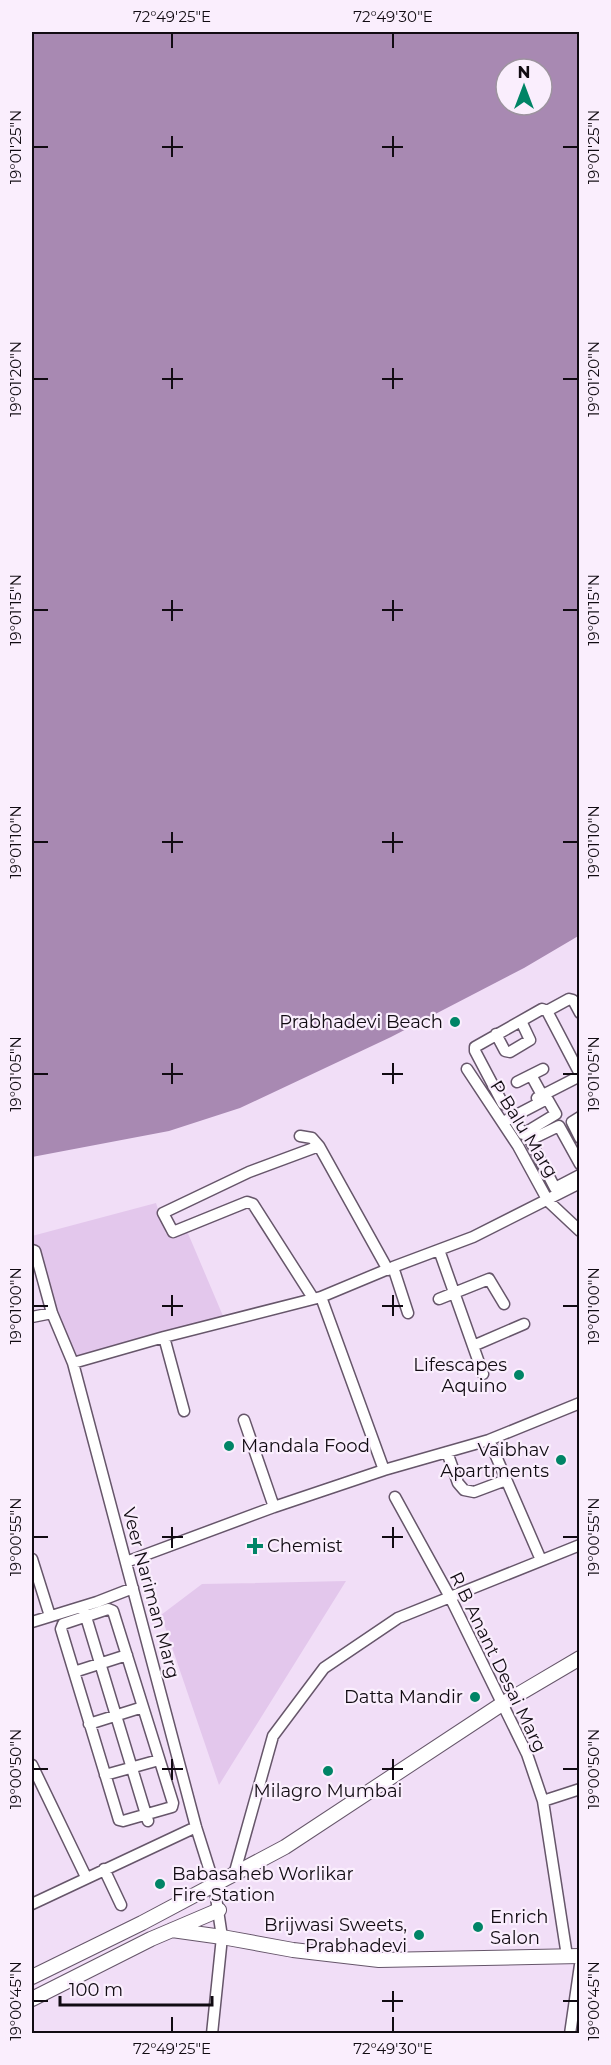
<svg xmlns="http://www.w3.org/2000/svg" width="611" height="2065" viewBox="0 0 611 2065" font-family="Montserrat,sans-serif">
  <style>
    .green { fill: #e3c7ec }
    .water { fill: #a889b2; fill-rule: evenodd }
    .lines { fill: none; stroke-linecap: round; stroke-linejoin: round }
    .minor-casing { stroke: #66566a; stroke-width: 13 }
    .major-casing { stroke: #66566a; stroke-width: 16 }
    .minor { stroke: #fff; stroke-width: 10 }
    .major { stroke: #fff; stroke-width: 14 }
    .ticks { fill: none; stroke: #110b12; stroke-width: 2 }
    .poi-dot { fill: #008466; stroke: #faeefd; stroke-width: 2 }
    .labels { text-anchor: middle; dominant-baseline: central; stroke-width: 4.5; stroke-linejoin: round; paint-order: stroke }
    .poi-label { font-size: 18px; fill: #110b12; stroke: #faeefd; text-anchor: end }
    .street-label { font-size: 18px; fill: #110b12; stroke: #faeefd }
    .neatline { fill: none; stroke: #110b12; stroke-width: 2 }
    .ticks-label { font-size: 15px; text-anchor: middle; fill: #110b12 }
  </style>
  <rect width="100%" height="100%" fill="#f1def7"/>
  <path class="green" d="M 156,1203 L 166,1234 L 187,1231 L 223,1316 L 66,1361 L 32,1258 L 32,1236 Z
    M 346,1581 L 219,1785 L 161,1615 L 202,1584 Z"/>
  <path class="water" d="M 32,32 L 579,32 L 580,935 L 524,968 L 391,1037 L 240,1108 L 169,1131 L 32,1157 ZM 506,69 L 542,69 L 542,105 L 506,105 Z"/>
  <g class="lines">
    <defs>
      <path id="minor" d="M 580,1013 L 573,1000 L 569,999 L 547,1011 L 580,1074
        M 496,1034 L 505,1051 L 510,1052 L 530,1040 L 521,1021
        M 467,1069 L 518,1146 L 548,1201 L 580,1231
        M 531,1075 L 542,1095
        M 517,1082 L 543,1069
        M 537,1098 L 580,1076
        M 503,1104 L 475,1051 L 475,1047 L 542,1009 L 547,1011
        M 580,1117 L 572,1122 L 580,1138
        M 503,1122 L 545,1100 L 548,1100 L 556,1114 L 523,1134 L 512,1117
        M 300,1136 L 312,1138 L 319,1146 L 388,1270
        M 580,1164 L 559,1126 L 530,1140 L 555,1188 L 580,1175
        M 32,1250 L 35,1251 L 52,1313 L 73,1363 L 196,1827 L 214,1884 L 222,1937 L 212,2034
        M 439,1250 L 483,1374
        M 393,1267 L 408,1313
        M 321,1297 L 384,1470
        M 313,1298 L 253,1204 L 247,1202 L 173,1232 L 163,1213 L 249,1172 L 319,1146
        M 439,1299 L 489,1279 L 504,1304
        M 32,1317 L 52,1313
        M 164,1337 L 184,1411
        M 473,1346 L 524,1324
        M 73,1363 L 164,1337 L 321,1297 L 393,1267 L 473,1237 L 580,1183
        M 244,1420 L 274,1507
        M 489,1440 L 541,1560
        M 447,1452 L 458,1483 L 464,1490 L 474,1492 L 506,1480
        M 395,1497 L 450,1597 L 527,1754 L 543,1801 L 567,1956
        M 32,1559 L 50,1616
        M 126,1562 L 274,1507 L 384,1470 L 489,1440 L 580,1403
        M 83,1607 L 148,1821
        M 108,1609 L 113,1611 L 173,1803 L 172,1807 L 123,1821 L 119,1820 L 61,1629 L 63,1624 Z
        M 32,1622 L 97,1602 L 133,1588
        M 74,1672 L 127,1655
        M 89,1724 L 143,1707
        M 32,1765 L 86,1877
        M 105,1775 L 159,1760
        M 543,1801 L 580,1789
        M 104,1869 L 121,1905
        M 234,1875 L 273,1736 L 324,1668 L 398,1618 L 580,1545
        M 32,1904 L 196,1827
        M 570,2034 L 580,1965"/>
      <path id="major" d="M 172,1930 L 222,1937 L 293,1950 L 379,1960 L 580,1956
        M 32,1977 L 142,1923 L 285,1847 L 502,1704 L 580,1658
        M 32,1999 L 151,1939 L 219,1910"/>
    </defs>
    <use href="#minor" class="minor-casing"/>
    <use href="#major" class="major-casing"/>
    <use href="#minor" class="minor"/>
    <use href="#major" class="major"/>
  </g>
  <path class="ticks" d="M 172,33 L 172,48M 393,33 L 393,48M 172,136 L 172,157M 393,136 L 393,157M 33,147 L 48,147M 162,147 L 183,147M 382,147 L 403,147M 563,147 L 578,147M 172,368 L 172,389M 393,368 L 393,389M 33,379 L 48,379M 162,379 L 183,379M 382,379 L 403,379M 563,379 L 578,379M 172,600 L 172,621M 393,600 L 393,621M 33,610 L 48,610M 162,610 L 183,610M 382,610 L 403,610M 563,610 L 578,610M 172,832 L 172,853M 393,832 L 393,853M 33,842 L 48,842M 162,842 L 183,842M 382,842 L 403,842M 563,842 L 578,842M 172,1063 L 172,1084M 393,1063 L 393,1084M 33,1074 L 48,1074M 162,1074 L 183,1074M 382,1074 L 403,1074M 563,1074 L 578,1074M 172,1295 L 172,1316M 393,1295 L 393,1316M 33,1306 L 48,1306M 162,1306 L 183,1306M 382,1306 L 403,1306M 563,1306 L 578,1306M 172,1527 L 172,1548M 393,1527 L 393,1548M 33,1537 L 48,1537M 162,1537 L 183,1537M 382,1537 L 403,1537M 563,1537 L 578,1537M 172,1759 L 172,1780M 393,1759 L 393,1780M 33,1769 L 48,1769M 162,1769 L 183,1769M 382,1769 L 403,1769M 563,1769 L 578,1769M 393,1991 L 393,2012M 33,2001 L 48,2001M 382,2001 L 403,2001M 563,2001 L 578,2001M 172,2017 L 172,2032M 393,2017 L 393,2032"/>
  <g class="poi-dot">
    <circle cx="455" cy="1022" r="6"/>
    <circle cx="519" cy="1375" r="6"/>
    <circle cx="229" cy="1446" r="6"/>
    <circle cx="561" cy="1460" r="6"/>
    <path d="M252 1537h6v6h6v6h-6v6h-6v-6h-6v-6h6z"/>
    <circle cx="475" cy="1697" r="6"/>
    <circle cx="328" cy="1771" r="6"/>
    <circle cx="160" cy="1884" r="6"/>
    <circle cx="478" cy="1927" r="6"/>
    <circle cx="419" cy="1935" r="6"/>
  </g>
  <g class="labels">
    <g class="poi-label">
      <text x="443" y="1022">Prabhadevi Beach</text>
      <text x="507" y="1365">Lifescapes<tspan x="507" dy="21">Aquino</tspan></text>
      <text x="241" y="1446" text-anchor="start">Mandala Food</text>
      <text x="549" y="1450">Vaibhav<tspan x="549" dy="21">Apartments</tspan></text>
      <text x="267" y="1546" text-anchor="start">Chemist</text>
      <text x="463" y="1697">Datta Mandir</text>
      <text x="328" y="1791" text-anchor="middle">Milagro Mumbai</text>
      <text x="172" y="1874" text-anchor="start">Babasaheb Worlikar<tspan x="172" dy="21">Fire Station</tspan></text>
      <text x="490" y="1917" text-anchor="start">Enrich<tspan x="490" dy="21">Salon</tspan></text>
      <text x="407" y="1925">Brijwasi Sweets,<tspan x="407" dy="21">Prabhadevi</tspan></text>
    </g>
    <g class="street-label">
      <text transform="translate(524 1129) rotate(58)">P Balu Marg</text>
      <text transform="translate(151 1593) rotate(75)">Veer Nariman Marg</text>
      <text transform="translate(498 1662) rotate(64)">R B Anant Desai Marg</text>
    </g>
  </g>
  <rect width="611" height="2065" fill="none" stroke="#faeefd" stroke-width="66"/>
  <g transform="translate(524 87)"><circle r="28" fill="#faeefd" stroke="#9d939f" stroke-width="1.5"/>
  <path d="M0-4.5L10 22L0 15L-10 22Z" fill="#008466"/>
  <text y="-9" font-size="16" font-weight="bold" text-anchor="middle" fill="#110b12">N</text>
  </g>
  <path d="M60 1996v9h152v-9" fill="none" stroke="#110b12" stroke-width="3"/>
  <text x="69" y="1996" font-size="18" fill="#110b12" stroke="#faeefd" stroke-width="4.5" paint-order="stroke">100 m</text>
  <rect x="33" y="33" width="545" height="1999" class="neatline"/>
  <g class="ticks-label">
    <text x="172" y="22">72°49'25"E</text>
    <text x="393" y="22">72°49'30"E</text>
    <text transform="translate(16 147) rotate(-90)" y="5">19°01'25"N</text>
    <text transform="translate(594 147) rotate(-90)" y="5">19°01'25"N</text>
    <text transform="translate(16 379) rotate(-90)" y="5">19°01'20"N</text>
    <text transform="translate(594 379) rotate(-90)" y="5">19°01'20"N</text>
    <text transform="translate(16 610) rotate(-90)" y="5">19°01'15"N</text>
    <text transform="translate(594 610) rotate(-90)" y="5">19°01'15"N</text>
    <text transform="translate(16 842) rotate(-90)" y="5">19°01'10"N</text>
    <text transform="translate(594 842) rotate(-90)" y="5">19°01'10"N</text>
    <text transform="translate(16 1074) rotate(-90)" y="5">19°01'05"N</text>
    <text transform="translate(594 1074) rotate(-90)" y="5">19°01'05"N</text>
    <text transform="translate(16 1306) rotate(-90)" y="5">19°01'00"N</text>
    <text transform="translate(594 1306) rotate(-90)" y="5">19°01'00"N</text>
    <text transform="translate(16 1537) rotate(-90)" y="5">19°00'55"N</text>
    <text transform="translate(594 1537) rotate(-90)" y="5">19°00'55"N</text>
    <text transform="translate(16 1769) rotate(-90)" y="5">19°00'50"N</text>
    <text transform="translate(594 1769) rotate(-90)" y="5">19°00'50"N</text>
    <text transform="translate(16 2001) rotate(-90)" y="5">19°00'45"N</text>
    <text transform="translate(594 2001) rotate(-90)" y="5">19°00'45"N</text>
    <text x="172" y="2054">72°49'25"E</text>
    <text x="393" y="2054">72°49'30"E</text>
  </g>
</svg>
